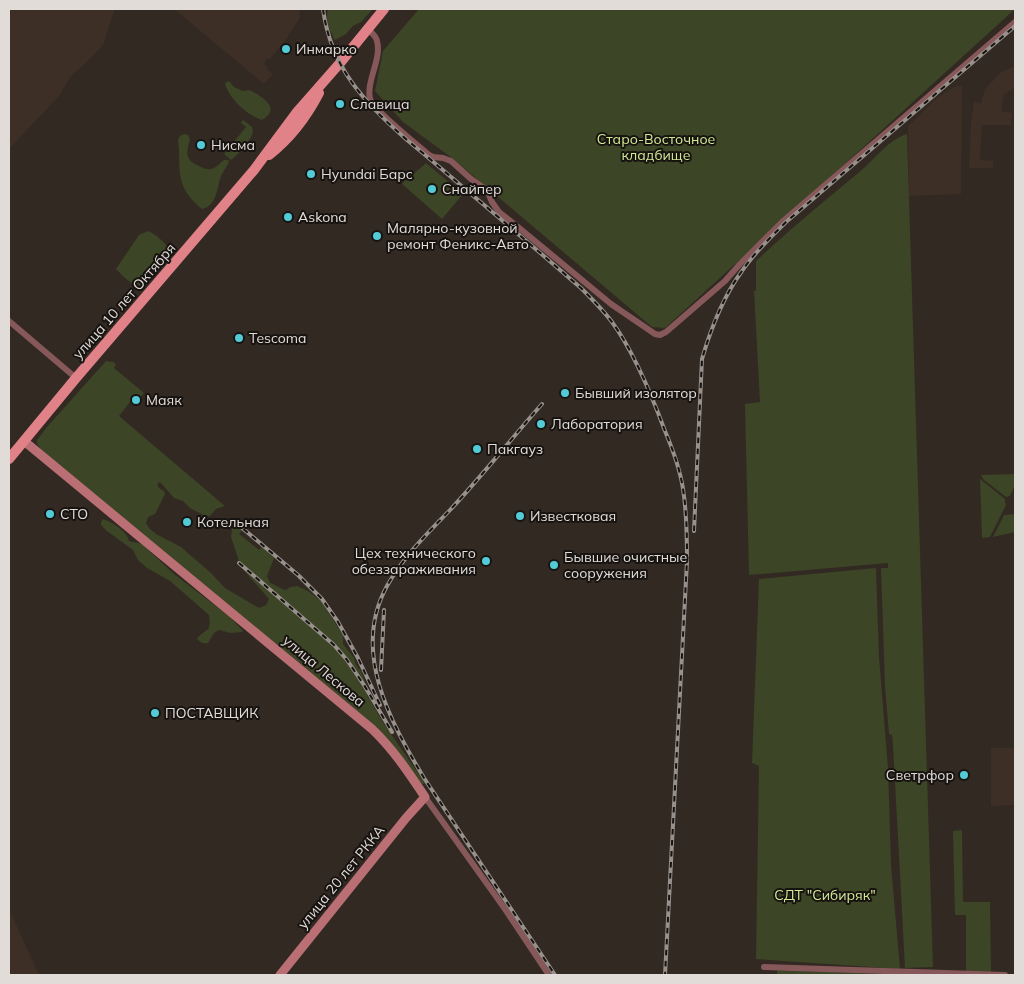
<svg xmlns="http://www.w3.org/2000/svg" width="1024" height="984" viewBox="0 0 1024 984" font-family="Mulish,sans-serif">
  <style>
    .built { fill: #3e2f26 }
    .green { fill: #3c4525 }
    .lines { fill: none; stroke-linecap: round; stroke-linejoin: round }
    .minor { stroke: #87585a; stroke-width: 6 }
    .secondary { stroke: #ba6f74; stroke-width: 9 }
    .primary { stroke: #e18188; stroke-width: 10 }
    .rail-casing { stroke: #97908b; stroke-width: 4 }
    .rail { stroke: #171310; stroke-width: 2; stroke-dasharray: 5.5; stroke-linecap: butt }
    .poi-dot { fill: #52cbd7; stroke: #171310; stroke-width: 2 }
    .labels { text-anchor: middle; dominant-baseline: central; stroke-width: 4; stroke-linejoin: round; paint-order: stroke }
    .poi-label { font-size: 14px; fill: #e2dcd8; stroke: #171310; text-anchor: start }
    .park-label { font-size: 14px; fill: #d1e895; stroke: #171310 }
    .street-label { font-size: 14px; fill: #e2dcd8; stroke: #171310 }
  </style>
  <rect width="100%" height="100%" fill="#322923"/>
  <path class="built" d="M 9,9 L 115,9 L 103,45 L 91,58 L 71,76 L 60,95 L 9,149 Z
    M 174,9 L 299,9 L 300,18 L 288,36 L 288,37 L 270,59 L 268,58 L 264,64 L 268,68 L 267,70 L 273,74 L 264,84 Z
    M 1015,66 L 1015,88 L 1004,94 L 1001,111 L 1012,113 L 1011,125 L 982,125 L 980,160 L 993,161 L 993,168 L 969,168 L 971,124 L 974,102 L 981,103 L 985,89 L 1001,72 Z
    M 956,86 L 962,86 L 961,194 L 909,196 L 908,126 L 937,98 Z
    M 991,748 L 1015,748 L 1015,805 L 991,806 Z
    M 9,909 L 39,975 L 9,975 Z"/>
  <path class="green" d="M 328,9 L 373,9 L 361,22 L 353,26 L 346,34 L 335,40 L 333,38 L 333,35 C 327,29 326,17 328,9 Z
    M 419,9 L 1015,9 L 665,328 L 652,327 L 452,158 L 403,122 L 375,91 L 383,51 Z
    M 229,81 L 234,87 L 243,91 L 250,90 C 262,97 282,108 262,120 C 248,116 228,98 225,83 Z
    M 243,120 L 252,127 C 252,129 253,130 253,132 C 252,139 237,156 231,160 L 224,154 L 246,127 L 241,123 Z
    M 184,134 L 188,135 L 190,139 C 186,153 185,160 199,166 C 203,168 207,170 211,169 C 216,168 220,163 224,160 L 228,160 L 229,162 C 227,167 223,171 221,176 C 217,187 217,206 202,209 C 180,191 179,178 179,151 C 179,147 178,143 178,139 L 180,136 Z
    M 907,134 L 933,967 L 905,968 L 893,745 L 892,735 L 889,734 L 885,687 L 881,568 L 888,568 L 888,563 L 749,575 L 745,404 L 760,402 L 754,291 L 756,291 L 756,261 C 790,229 827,199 863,169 C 876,157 890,139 907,134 Z
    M 426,163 L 463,194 L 442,219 L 402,184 C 409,176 418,171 426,163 Z
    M 148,231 C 157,235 167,244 172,253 L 168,258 L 158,257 L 155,260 L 143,277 L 145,283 L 143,286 C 132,287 123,276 116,269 L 139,235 Z
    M 106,361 L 113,362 L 116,364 L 114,368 L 144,393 L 137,401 L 133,398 L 119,416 L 225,506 L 216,509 L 210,516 L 205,516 L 190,508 L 183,501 L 174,498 L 160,482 L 157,484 L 159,488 L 164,491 L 165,494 L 155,514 L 148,517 L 146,523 L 149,528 L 156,534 L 181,547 L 211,573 L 225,588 L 259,608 L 266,605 L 269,599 L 241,567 L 231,537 L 232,529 L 235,525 L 242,531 L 239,534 L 259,550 L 262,547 L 274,558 L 267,576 L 270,583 C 276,585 280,589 286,590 L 290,587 L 297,586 L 308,591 L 321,601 L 343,635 L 343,644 L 354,658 L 356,665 L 361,671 L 365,682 L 367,695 L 384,724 L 425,783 L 423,784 L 419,783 L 403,760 L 42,452 L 37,443 L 37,440 L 47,427 Z
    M 1015,474 L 1015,485 L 1010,496 L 1006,497 L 984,480 L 981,475 Z
    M 980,479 L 1005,499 L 1005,502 L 1006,505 L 990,537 L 982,538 Z
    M 1015,514 L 1015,532 L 993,537 L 1004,515 Z
    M 103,519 C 112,522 127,531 129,541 C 134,543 137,542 142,544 L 174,574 L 229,616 L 243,631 L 242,632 L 231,633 L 219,630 L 214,633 L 208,643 C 203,644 200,642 197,639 C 204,628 212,635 209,615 L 170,581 L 147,568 L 138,560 L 133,550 L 107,531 L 101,525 L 101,522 Z
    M 876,568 L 879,657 L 888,768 L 891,865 L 900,969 L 756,959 L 759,766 L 752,763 L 759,579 Z
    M 962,830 L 963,902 L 990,902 L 991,973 L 966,972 L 966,915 L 955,915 L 953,831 Z
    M 777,970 L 910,975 L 777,975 Z"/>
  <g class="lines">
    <path class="minor" d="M 368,29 C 371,32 376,36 377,41 C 382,59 366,81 370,99 C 374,111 418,145 429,155 L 433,157 L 443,158 L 451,161 L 471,179 L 487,190 L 492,202 L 499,212 L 518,227 L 611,304 L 655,334 L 660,335 L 666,332 L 725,281 L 740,264 L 782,222 L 1015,22
      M 9,321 L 76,378
      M 425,797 L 505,909 L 549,975
      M 764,967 L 1005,975"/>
    <path class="secondary" d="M 24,441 L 372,729 C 393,749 409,773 425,797 L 406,818 L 280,975"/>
    <path class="primary" d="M 269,155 C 291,138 306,118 319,93
      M 9,459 L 76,378 L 254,170 L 297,112 L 340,63 L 384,9"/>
    <defs>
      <path id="rail" d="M 323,9 C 331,68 364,102 407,140 C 429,158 450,176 471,194 C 508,225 545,257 581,288 C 592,299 603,310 612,322 C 634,352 652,396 665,431 C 673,450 680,469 683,489 C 687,513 687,537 687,561 L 665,975
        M 542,404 C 511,439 482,476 450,510 C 427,534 403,557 387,586 C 351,651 390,721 424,778 L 555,975
        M 235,522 L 298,575 L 322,599 L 338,622 L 358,658 L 380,705
        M 694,531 L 702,359 C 711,328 723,297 742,271 C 754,253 771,237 786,222 L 1015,26
        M 239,563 L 334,645 L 347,660 L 364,685 L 392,732
        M 381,670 L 384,610"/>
    </defs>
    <use href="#rail" class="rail-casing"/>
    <use href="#rail" class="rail"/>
  </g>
  <g class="poi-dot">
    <circle cx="286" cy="49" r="5"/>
    <circle cx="340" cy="104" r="5"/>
    <circle cx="201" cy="145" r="5"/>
    <circle cx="311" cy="174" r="5"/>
    <circle cx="432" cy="189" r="5"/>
    <circle cx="288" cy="217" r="5"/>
    <circle cx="377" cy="236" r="5"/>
    <circle cx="239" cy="338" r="5"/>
    <circle cx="565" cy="393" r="5"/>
    <circle cx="136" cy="400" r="5"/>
    <circle cx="541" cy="424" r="5"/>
    <circle cx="477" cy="449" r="5"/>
    <circle cx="50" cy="514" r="5"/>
    <circle cx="520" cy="516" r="5"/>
    <circle cx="187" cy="522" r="5"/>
    <circle cx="486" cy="561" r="5"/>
    <circle cx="554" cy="565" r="5"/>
    <circle cx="155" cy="713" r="5"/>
    <circle cx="964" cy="775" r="5"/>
  </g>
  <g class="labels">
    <g class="poi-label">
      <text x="296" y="49">Инмарко</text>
      <text x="350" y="104">Славица</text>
      <text x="211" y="145">Нисма</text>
      <text x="321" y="174">Hyundai Барс</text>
      <text x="442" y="189">Снайпер</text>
      <text x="298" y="217">Askona</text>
      <text x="387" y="228">Малярно-кузовной<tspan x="387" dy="16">ремонт Феникс-Авто</tspan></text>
      <text x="249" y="338">Tescoma</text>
      <text x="575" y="393">Бывший изолятор</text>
      <text x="146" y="400">Маяк</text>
      <text x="551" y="424">Лаборатория</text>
      <text x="487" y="449">Пакгауз</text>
      <text x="60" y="514">СТО</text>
      <text x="530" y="516">Известковая</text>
      <text x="197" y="522">Котельная</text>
      <text x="476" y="553" text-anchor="end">Цех технического<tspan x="476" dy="16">обеззараживания</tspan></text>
      <text x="564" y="557">Бывшие очистные<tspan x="564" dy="16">сооружения</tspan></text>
      <text x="165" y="713">ПОСТАВЩИК</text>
      <text x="954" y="775" text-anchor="end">Светрфор</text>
    </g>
    <g class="park-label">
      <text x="656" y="139">Старо-Восточное<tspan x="656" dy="16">кладбище</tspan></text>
      <text x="825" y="895">СДТ "Сибиряк"</text>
    </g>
    <g class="street-label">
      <text transform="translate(124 301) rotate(-49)">улица 10 лет Октября</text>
      <text transform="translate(324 671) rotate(40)">улица Лескова</text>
      <text transform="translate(341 877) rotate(-51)">улица 20 лет РККА</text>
    </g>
  </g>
  <rect width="1024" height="984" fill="none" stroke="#e2dcd8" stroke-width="20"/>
</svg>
